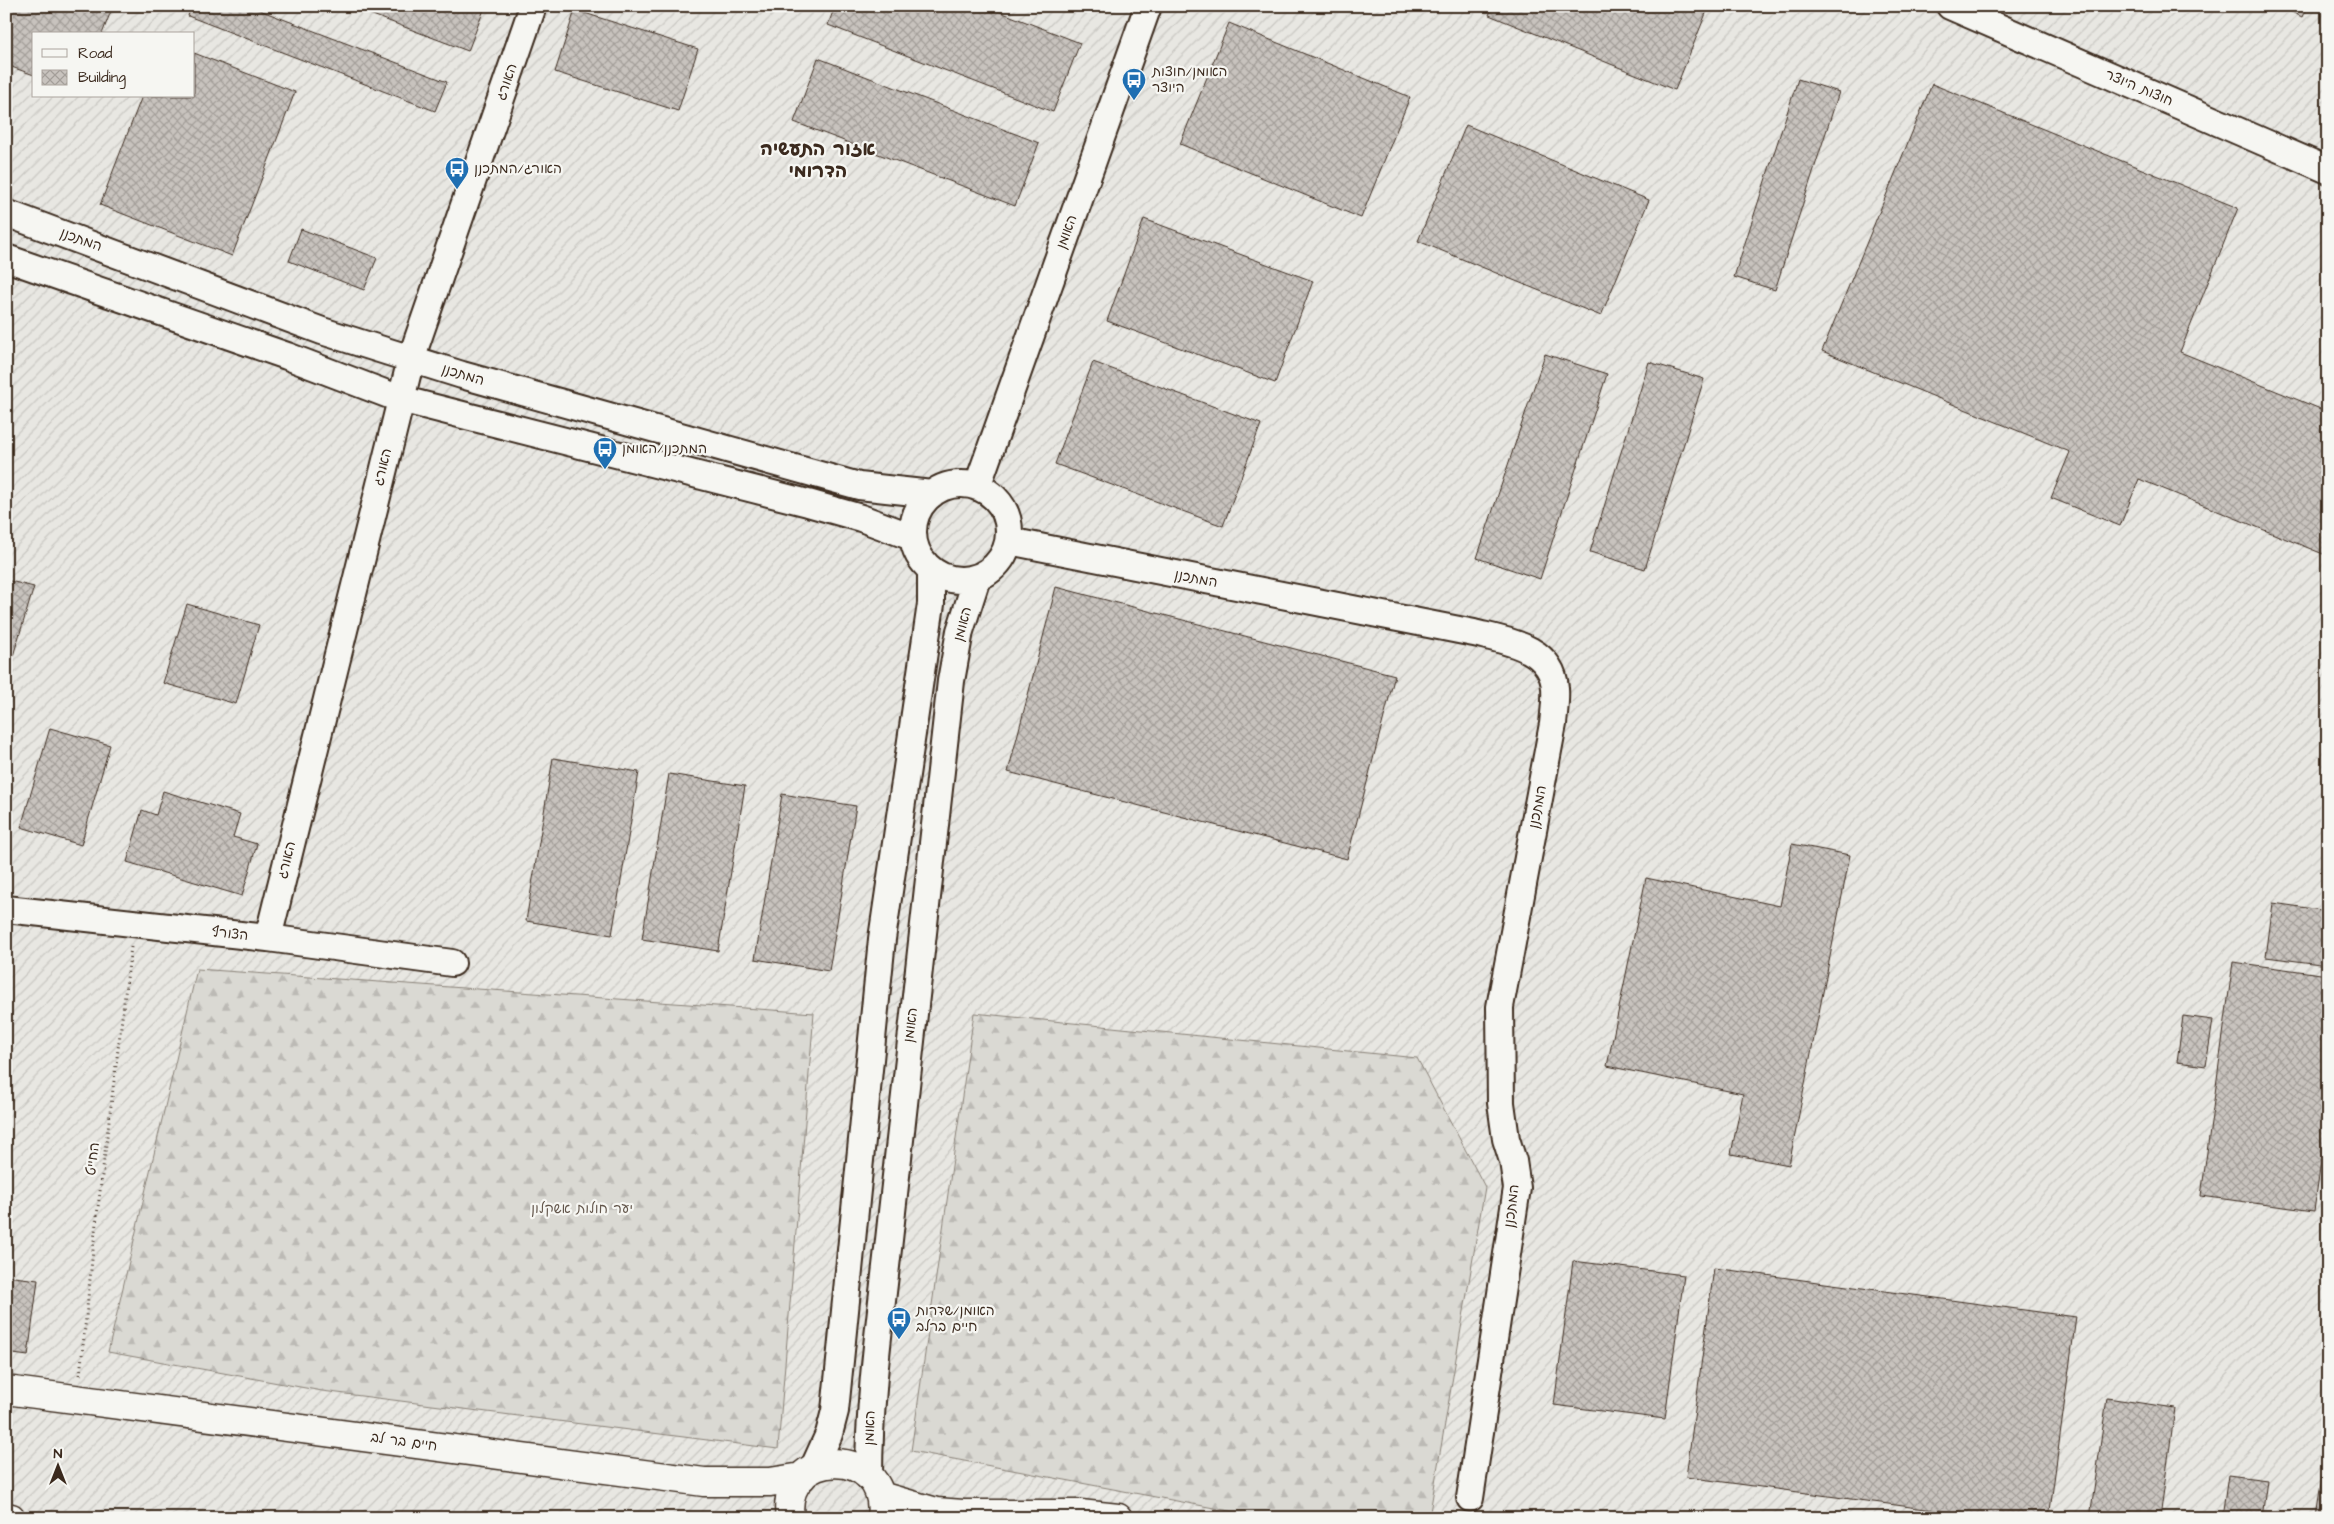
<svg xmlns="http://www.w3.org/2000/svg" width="2334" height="1524" viewBox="0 0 2334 1524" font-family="'Architects Daughter','Playpen Sans Hebrew',sans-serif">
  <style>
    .industrial { fill: url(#industrial-furrows); fill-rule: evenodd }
    .forest { fill: url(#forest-firs); stroke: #8a8278 }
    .building { fill: url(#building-cross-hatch); stroke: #3b2a1e }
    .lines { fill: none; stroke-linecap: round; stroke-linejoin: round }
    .minor-casing { stroke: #3b2a1e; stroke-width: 30 }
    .major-casing { stroke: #3b2a1e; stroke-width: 31 }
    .path { stroke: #3b2a1e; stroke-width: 3; stroke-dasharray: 1 4; stroke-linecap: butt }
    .minor { stroke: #f6f6f2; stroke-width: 26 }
    .major { stroke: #f6f6f2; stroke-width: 28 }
    .labels { text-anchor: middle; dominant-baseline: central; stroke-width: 4.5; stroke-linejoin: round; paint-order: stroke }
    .poi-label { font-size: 14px; fill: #3b2a1e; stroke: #f6f6f2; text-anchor: start }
    .street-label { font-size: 14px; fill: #3b2a1e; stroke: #f6f6f2 }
    .park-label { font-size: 14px; fill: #63564b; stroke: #f6f6f2 }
    .district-label { font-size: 19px; font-weight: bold; fill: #3b2a1e; stroke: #f6f6f2 }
  </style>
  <defs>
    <pattern id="industrial-furrows" width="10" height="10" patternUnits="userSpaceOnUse" patternTransform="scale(1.25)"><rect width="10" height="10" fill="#e8e7e2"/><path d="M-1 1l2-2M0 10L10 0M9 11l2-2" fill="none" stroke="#c8c6c1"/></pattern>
    <pattern id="forest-firs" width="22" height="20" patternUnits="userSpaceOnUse" patternTransform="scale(1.25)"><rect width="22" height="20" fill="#dad9d3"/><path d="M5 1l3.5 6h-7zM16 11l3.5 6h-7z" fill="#bcbab5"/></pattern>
    <pattern id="building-cross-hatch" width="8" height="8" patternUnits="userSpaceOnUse" patternTransform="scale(1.25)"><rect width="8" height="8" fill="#c8c3be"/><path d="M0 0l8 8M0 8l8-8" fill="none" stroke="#a49f9a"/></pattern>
  </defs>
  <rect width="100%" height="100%" fill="#f6f6f2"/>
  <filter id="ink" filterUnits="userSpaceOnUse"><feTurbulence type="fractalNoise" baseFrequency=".02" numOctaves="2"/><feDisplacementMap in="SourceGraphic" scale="10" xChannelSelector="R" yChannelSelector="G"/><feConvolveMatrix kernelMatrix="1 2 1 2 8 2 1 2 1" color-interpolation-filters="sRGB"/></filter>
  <g filter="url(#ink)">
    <path class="industrial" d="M 6,6 L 2328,6 L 2328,1518 L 6,1518 ZM 34,34 L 194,34 L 194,96 L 34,96 Z"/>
    <path class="forest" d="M 197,969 L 814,1013 L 778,1449 L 322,1391 L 108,1352 Z
      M 974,1013 L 1417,1058 L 1485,1187 L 1429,1518 L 1267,1518 L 911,1451 Z"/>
    <path class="building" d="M 6,6 L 113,6 L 102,34 L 34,34 L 34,75 L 6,65 Z
      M 191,6 L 249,6 L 447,82 L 435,111 L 188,16 Z
      M 364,6 L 484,6 L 485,7 L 468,51 L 362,11 Z
      M 835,6 L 985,6 L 1080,43 L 1053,112 L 828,25 Z
      M 1493,6 L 1709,6 L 1675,90 L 1489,15 Z
      M 2279,6 L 2307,6 L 2302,17 Z
      M 575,10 L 698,49 L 678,111 L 555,72 Z
      M 1229,23 L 1410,97 L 1361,218 L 1180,144 Z
      M 194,53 L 295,92 L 232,256 L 100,205 L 142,96 L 194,96 Z
      M 818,58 L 1039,143 L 1015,206 L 794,122 Z
      M 1798,79 L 1839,92 L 1775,290 L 1734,277 Z
      M 1932,84 L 2238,208 L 2180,352 L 2328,412 L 2328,556 L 2139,479 L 2120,526 L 2051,498 L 2070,452 L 1822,351 Z
      M 1466,125 L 1649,200 L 1601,316 L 1418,241 Z
      M 1144,219 L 1313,281 L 1275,383 L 1107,321 Z
      M 301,229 L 377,258 L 364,290 L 289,261 Z
      M 1545,354 L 1607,374 L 1540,579 L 1477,558 Z
      M 1093,362 L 1261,424 L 1223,526 L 1055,464 Z
      M 1649,362 L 1704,379 L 1645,569 L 1590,552 Z
      M 6,580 L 34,587 L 6,679 Z
      M 1056,587 L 1395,675 L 1347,859 L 1008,772 Z
      M 187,604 L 259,625 L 236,704 L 163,683 Z
      M 50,728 L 110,745 L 81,845 L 21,827 Z
      M 553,758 L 639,772 L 612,935 L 526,921 Z
      M 669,774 L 745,786 L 718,951 L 642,939 Z
      M 163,791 L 240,814 L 233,837 L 257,844 L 242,896 L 127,862 L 142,810 L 156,815 Z
      M 782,794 L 856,806 L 829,971 L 755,959 Z
      M 1792,844 L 1850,855 L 1789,1165 L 1731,1154 L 1743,1094 L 1607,1066 L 1646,878 L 1780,906 Z
      M 2273,903 L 2328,911 L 2328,965 L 2266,957 Z
      M 2233,962 L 2328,975 L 2328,1111 L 2314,1211 L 2201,1196 Z
      M 2183,1016 L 2213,1020 L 2206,1066 L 2177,1062 Z
      M 1573,1261 L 1684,1275 L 1665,1419 L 1554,1405 Z
      M 1714,1268 L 2076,1317 L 2049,1518 L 1993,1518 L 1686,1477 Z
      M 6,1276 L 38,1280 L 28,1356 L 6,1353 Z
      M 2107,1398 L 2175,1408 L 2160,1518 L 2090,1518 Z
      M 2328,1432 L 2328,1518 L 2316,1518 Z
      M 2228,1475 L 2267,1480 L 2262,1518 L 2222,1518 Z"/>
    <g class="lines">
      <defs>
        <path id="minor" d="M 1950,6 L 2328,170
          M 6,213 L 322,331 L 462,375 L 859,486 L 932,494
          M 6,258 L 287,356 L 400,399 L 808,503 L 861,518 L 912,537
          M913 532a48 48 0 1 1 96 0a48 48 0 1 1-96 0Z
          M 977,487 L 1148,6
          M 1009,541 L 1474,633 C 1506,641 1552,647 1555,688 C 1556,700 1554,712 1553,724 L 1500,1007 L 1501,1103 L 1506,1139 L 1513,1161 L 1517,1188 L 1470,1498
          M 6,909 L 268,938 L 452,963
          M 268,938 L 411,359 L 533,6
          M 814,1467 L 829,1434 L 835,1411 L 882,939 L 931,604 L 931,570
          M 869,1477 C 869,1388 883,1301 892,1212 C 911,1035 931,858 951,681 L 960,631 L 977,578"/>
        <path id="major" d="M 6,1390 L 704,1482 L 770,1482 L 802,1477
          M 880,1496 L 936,1512 L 963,1514 L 1080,1514 L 1118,1518
          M 6,1517 L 11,1518
          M 790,1518 C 779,1446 891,1444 881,1518"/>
      </defs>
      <use href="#minor" class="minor-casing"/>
      <use href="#major" class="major-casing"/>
      <path class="path" d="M 80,1375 L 95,1231 L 131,947"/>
      <use href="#minor" class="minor"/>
      <use href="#major" class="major"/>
    </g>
  </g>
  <defs>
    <symbol id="bus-pin" viewBox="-11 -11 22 30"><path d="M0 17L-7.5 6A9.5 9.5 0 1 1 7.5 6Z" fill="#1f6fb2" stroke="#f6f6f2"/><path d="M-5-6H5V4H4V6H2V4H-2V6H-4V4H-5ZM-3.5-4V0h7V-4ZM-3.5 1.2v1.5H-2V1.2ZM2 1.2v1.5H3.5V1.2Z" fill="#fff"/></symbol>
  </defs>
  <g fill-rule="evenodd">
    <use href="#bus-pin" x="1120" y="66" width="28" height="38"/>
    <use href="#bus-pin" x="443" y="155" width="28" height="38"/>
    <use href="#bus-pin" x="591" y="435" width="28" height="38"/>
    <use href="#bus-pin" x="885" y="1305" width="28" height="38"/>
  </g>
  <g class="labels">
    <g class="poi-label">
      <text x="1152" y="72">האומן/חוצות<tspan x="1152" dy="16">היוצר</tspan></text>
      <text x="474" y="169">האורג/המתכנן</text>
      <text x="622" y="449">המתכנן/האומן</text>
      <text x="916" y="1311">האומן/שדרות<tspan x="916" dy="16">חיים ברלב</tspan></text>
    </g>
    <g class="street-label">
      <text transform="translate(507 82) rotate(-71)">האורג</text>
      <text transform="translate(2139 88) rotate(23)">חוצות היוצר</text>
      <text transform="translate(1067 232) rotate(-70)">האומן</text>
      <text transform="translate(81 240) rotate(20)">המתכנן</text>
      <text transform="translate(463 375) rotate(17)">המתכנן</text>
      <text transform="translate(383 467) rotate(-76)">האורג</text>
      <text transform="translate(1196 579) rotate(11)">המתכנן</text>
      <text transform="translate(963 624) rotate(-75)">האומן</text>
      <text transform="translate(1538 807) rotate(-79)">המתכנן</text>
      <text transform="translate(287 860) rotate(-76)">האורג</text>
      <text transform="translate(230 934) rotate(6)">הצורף</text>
      <text transform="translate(911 1025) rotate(-83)">האומן</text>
      <text transform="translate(93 1159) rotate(-83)">החייט</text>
      <text transform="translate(1512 1206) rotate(-83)">המתכנן</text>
      <text transform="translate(870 1428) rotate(-88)">האומן</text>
      <text transform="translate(404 1442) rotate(8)">חיים בר לב</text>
    </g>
    <g class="park-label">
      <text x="582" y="1209">יער חולות אשקלון</text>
    </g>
    <g class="district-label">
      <text x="818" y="149">אזור התעשיה<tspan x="818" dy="22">הדרומי</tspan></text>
    </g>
  </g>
  <rect width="2334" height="1524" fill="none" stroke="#f6f6f2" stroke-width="25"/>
  <rect x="12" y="12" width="2309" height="1499" fill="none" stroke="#3b2a1e" stroke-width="2" filter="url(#ink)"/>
  <rect x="32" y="32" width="162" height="65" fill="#f6f6f2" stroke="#aba49d"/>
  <rect x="42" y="49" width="25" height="8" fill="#f6f6f2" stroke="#aba49d"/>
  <text x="78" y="58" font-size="15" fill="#3b2a1e">Road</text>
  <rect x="42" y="70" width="25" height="15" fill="url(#building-cross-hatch)" stroke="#aba49d"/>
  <text x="78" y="82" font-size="15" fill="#3b2a1e">Building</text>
  <g transform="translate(58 1466)" stroke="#f6f6f2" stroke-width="4" paint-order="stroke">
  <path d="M0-4L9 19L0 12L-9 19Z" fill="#3b2a1e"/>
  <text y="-8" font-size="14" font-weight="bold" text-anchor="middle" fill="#3b2a1e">N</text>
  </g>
</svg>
